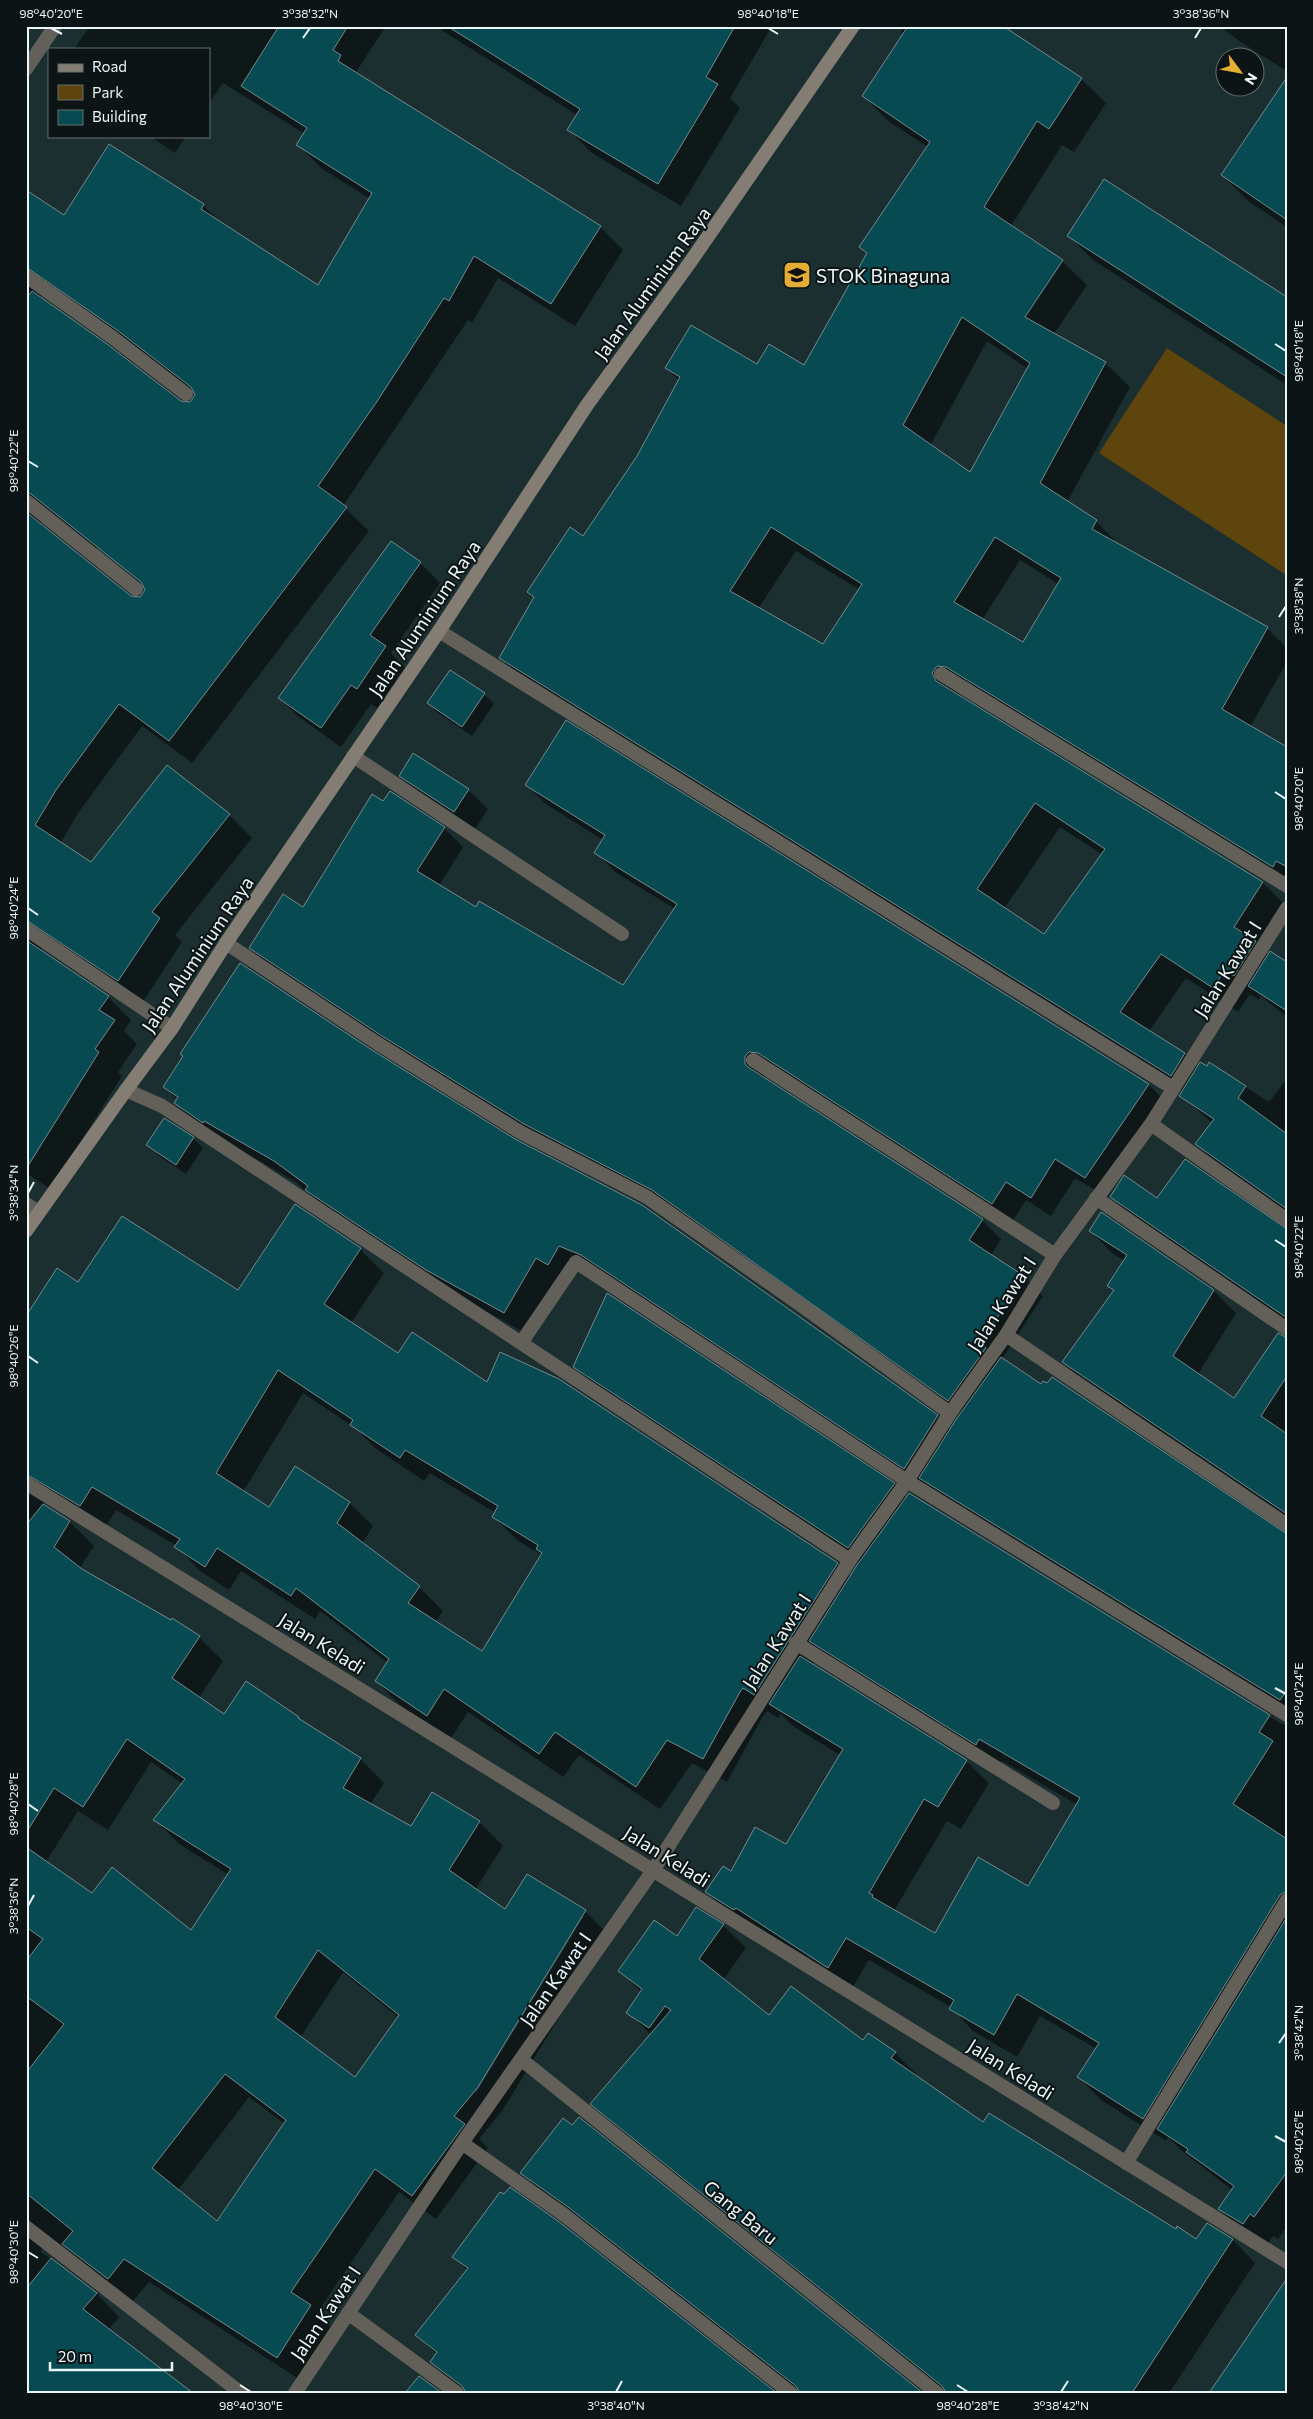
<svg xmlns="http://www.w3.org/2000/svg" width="1313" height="2419" viewBox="0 0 1313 2419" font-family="Commissioner,sans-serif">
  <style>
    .green { fill: #5e450e }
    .shadow { fill: #0007; fill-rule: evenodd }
    .building { fill: #084a52; stroke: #758a8d; fill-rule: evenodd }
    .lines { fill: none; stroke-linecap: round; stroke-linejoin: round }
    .minor { stroke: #636059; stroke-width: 14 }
    .secondary { stroke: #837d73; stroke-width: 14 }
    .ticks { fill: none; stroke: #eaf6f7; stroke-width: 2 }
    .labels { text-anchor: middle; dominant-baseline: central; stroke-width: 4; stroke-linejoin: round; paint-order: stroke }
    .poi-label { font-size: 19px; fill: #eaf6f7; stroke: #0c1415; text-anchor: start }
    .street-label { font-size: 19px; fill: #eaf6f7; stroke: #0c1415 }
    .neatline { fill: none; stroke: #eaf6f7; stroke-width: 2 }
    .ticks-label { font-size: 12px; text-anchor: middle; fill: #eaf6f7 }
  </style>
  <rect width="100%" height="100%" fill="#1b2e30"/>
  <path class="green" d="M 1167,348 L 1287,426 L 1286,575 L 1099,453 Z"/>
  <path class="shadow" d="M 90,26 L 386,26 L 356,72 L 360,76 L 600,227 L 623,250 L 575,326 L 498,278 L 472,323 L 468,320 L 343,506 L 369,531 L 192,763 L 142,726 L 78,813 L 60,844 L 91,864 L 229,815 L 252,838 L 175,935 L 182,942 L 142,1003 L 46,943 L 41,948 L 41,951 L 108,997 L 131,1020 L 124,1031 L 137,1044 L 118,1072 L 122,1076 L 71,1157 L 58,1194 L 26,1173 L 26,711 L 130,597 L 139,599 L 144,595 L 146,589 L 114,559 L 105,535 L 96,549 L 46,516 L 40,524 L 26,656 L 26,192 L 64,217 L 203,205 L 223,225 L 319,286 L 370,199 L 321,168 L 298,145 L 305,134 L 223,83 L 209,103 L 209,49 L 74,49 ZM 41,295 L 142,353 L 196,395 L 194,401 L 185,404 L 180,402 L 41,299 Z
    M 435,26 L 772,26 L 730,98 L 740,108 L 681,206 L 592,153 L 569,130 L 577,115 Z
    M 905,26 L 1001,26 L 1081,79 L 1106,103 L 1074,152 L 1062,145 L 1011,226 L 1062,261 L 1087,285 L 1054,334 L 1105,363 L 1130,387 L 1067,502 L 1096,521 L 1120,546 L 1267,628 L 1287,648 L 1287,662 L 1250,727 L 1287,749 L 1287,884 L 961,691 L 958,696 L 1263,883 L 1287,907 L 1261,948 L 1269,956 L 1287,963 L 1287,1017 L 1261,996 L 1259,1000 L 1250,994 L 1238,1012 L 1186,978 L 1149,1031 L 1185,1054 L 1198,1068 L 1207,1068 L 1210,1064 L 1269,1102 L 1287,1079 L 1287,1214 L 1219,1167 L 1197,1144 L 1212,1123 L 1181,1095 L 1183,1092 L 525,683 L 501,658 L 535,599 L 528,592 L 583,538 L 639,457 L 680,381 L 666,368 L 805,367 L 868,254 L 860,246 L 928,147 L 888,121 L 864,96 L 904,34 L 901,32 ZM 987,341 L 1028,369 L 970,474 L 930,446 ZM 796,551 L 860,590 L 824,646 L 758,609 ZM 1020,560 L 1058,584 L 1023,643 L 982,620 ZM 1060,827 L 1103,855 L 1044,936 L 1004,909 Z
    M 1219,26 L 1287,26 L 1287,71 L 1242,43 Z
    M 1287,79 L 1287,227 L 1248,201 L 1222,175 Z
    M 150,136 L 186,136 L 175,153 Z
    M 1068,235 L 1287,298 L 1287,385 L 1093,260 Z
    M 420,563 L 440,583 L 391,653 L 405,667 L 377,708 L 371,704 L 341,747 L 299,717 L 279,698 Z
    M 484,694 L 494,704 L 472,736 L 438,713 L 428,703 Z
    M 566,722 L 1149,1085 L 1168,1104 L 1105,1196 L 1075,1178 L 1051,1216 L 1026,1200 L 1012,1222 L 764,1075 L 764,1079 L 982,1220 L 1001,1239 L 991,1256 L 1023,1277 L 1043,1296 L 1002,1359 L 1287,1535 L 1287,1712 L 943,1501 L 928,1485 L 926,1489 L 580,1266 L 525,1333 L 448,1290 L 327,1210 L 296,1182 L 196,1124 L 176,1103 L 178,1100 L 164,1087 L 371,1051 L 515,1141 L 642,1206 L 937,1416 L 951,1430 L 961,1414 L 673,1209 L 545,1143 L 270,967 L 251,948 L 303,909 L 384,802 L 444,828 L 463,847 L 439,886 L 476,909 L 623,987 L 675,909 L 615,872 L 596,852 L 603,840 L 546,804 L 527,785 Z
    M 400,776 L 468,790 L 488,809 L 474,831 L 420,795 Z
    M 193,1138 L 203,1148 L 186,1174 L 158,1155 L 148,1145 Z
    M 1112,1197 L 1157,1200 L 1287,1229 L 1287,1324 L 1135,1220 Z
    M 1101,1214 L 1214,1291 L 1236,1313 L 1198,1374 L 1235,1399 L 1287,1339 L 1287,1520 L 1086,1385 L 1064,1362 L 1114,1292 L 1109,1286 L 1125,1261 L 1113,1254 L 1091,1231 Z
    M 360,1249 L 384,1273 L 351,1323 L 399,1355 L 487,1384 L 837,1564 L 851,1577 L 860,1563 L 599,1391 L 574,1366 L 894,1484 L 907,1498 L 910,1494 L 1282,1724 L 1287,1724 L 1287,2226 L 1278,2239 L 1273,2236 L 1266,2246 L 1242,2231 L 1219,2209 L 1232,2190 L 1182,2151 L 1168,2137 L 1166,2141 L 1101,2100 L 1079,2077 L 1097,2049 L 1040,2016 L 1017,2057 L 973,2031 L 951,2007 L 869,1960 L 851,1990 L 730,1915 L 707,1892 L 731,1873 L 786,1846 L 840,1755 L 793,1726 L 781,1714 L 778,1718 L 767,1711 L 763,1716 L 727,1782 L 692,1763 L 660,1809 L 579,1755 L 563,1777 L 468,1712 L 451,1738 L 400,1705 L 376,1681 L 388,1663 L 320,1611 L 315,1619 L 241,1571 L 229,1590 L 200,1571 L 177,1546 L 116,1510 L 104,1529 L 50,1498 L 42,1504 L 70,1522 L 94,1546 L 79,1569 L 199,1637 L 223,1661 L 199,1698 L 224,1715 L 298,1718 L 304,1724 L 360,1759 L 384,1783 L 370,1805 L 411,1828 L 479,1822 L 503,1846 L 475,1890 L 506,1911 L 585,1911 L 609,1935 L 502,2111 L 479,2139 L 488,2148 L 436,2219 L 399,2192 L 317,2313 L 334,2330 L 302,2381 L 149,2282 L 132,2302 L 42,2246 L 41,2252 L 96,2293 L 119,2317 L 109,2329 L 191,2393 L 26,2393 L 26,1318 L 78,1284 L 238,1292 ZM 303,1393 L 354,1427 L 375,1448 L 424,1481 L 430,1473 L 496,1513 L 493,1516 L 517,1540 L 542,1555 L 483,1653 L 435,1622 L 443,1611 L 419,1587 L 362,1544 L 373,1526 L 350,1503 L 295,1468 L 269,1509 L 243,1492 ZM 821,1651 L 999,1766 L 1002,1761 L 1078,1805 L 1029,1887 L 935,1935 L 894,1911 L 947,1821 L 961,1829 L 989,1783 L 966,1761 L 812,1665 ZM 151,1762 L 183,1784 L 155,1820 L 179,1844 L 229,1875 L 192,1932 L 92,1895 L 46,1862 L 78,1811 L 108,1830 ZM 581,1916 L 584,1916 L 476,2093 L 474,2091 ZM 343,1972 L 399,2018 L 355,2079 L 300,2038 ZM 249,2097 L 285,2124 L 218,2222 L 178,2190 Z
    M 723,1925 L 746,1948 L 723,1980 L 770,2017 L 863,2042 L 895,2053 L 917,2075 L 916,2077 L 984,2124 L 1196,2240 L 1208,2225 L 1233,2240 L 1255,2263 L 1169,2393 L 946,2393 L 615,2126 L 592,2104 L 651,2035 L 628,2012 L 641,1992 L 620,1971 L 677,1938 Z
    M 522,2173 L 921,2393 L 800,2393 L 593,2230 L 545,2196 Z
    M 454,2257 L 774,2393 L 465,2393 L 431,2362 L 437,2355 L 417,2335 L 467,2270 Z"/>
  <path class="building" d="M 279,26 L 348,26 L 333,50 L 341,55 L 338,61 L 601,226 L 551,304 L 474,256 L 449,301 L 444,298 L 376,403 L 318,486 L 347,507 L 169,741 L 119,704 L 56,790 L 35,825 L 91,862 L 167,765 L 230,814 L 152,912 L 160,918 L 118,981 L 26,920 L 26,512 L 131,596 L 140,597 L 145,590 L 141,582 L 31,494 L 26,492 L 26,299 L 32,291 L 107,344 L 181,401 L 190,402 L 195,395 L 191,387 L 117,330 L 26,267 L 26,190 L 64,215 L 109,144 L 204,204 L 201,209 L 318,285 L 372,193 L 296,145 L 307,128 L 241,86 Z
    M 447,26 L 735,26 L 706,77 L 718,84 L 658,184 L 567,130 L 580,109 Z
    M 908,26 L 1003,26 L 1082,78 L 1049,129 L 1037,121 L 984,207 L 1063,260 L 1025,317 L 1106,362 L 1040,483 L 1097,520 L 1092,529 L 1268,627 L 1222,709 L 1287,747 L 1287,867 L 1276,861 L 1273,867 L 946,667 L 937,666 L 932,673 L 936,681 L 1263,882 L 1234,927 L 1256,941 L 1234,976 L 1225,970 L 1213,988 L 1161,954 L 1120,1012 L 1185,1053 L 1171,1076 L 499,658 L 534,597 L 527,592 L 570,527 L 583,536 L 637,456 L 680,377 L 665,368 L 691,325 L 757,364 L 769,344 L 804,365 L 867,253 L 859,247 L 930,142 L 862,96 ZM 962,317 L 1030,363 L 970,472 L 903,425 ZM 771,527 L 862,584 L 823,644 L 730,591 ZM 995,537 L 1061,578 L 1023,642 L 954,602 ZM 1035,803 L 1105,849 L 1044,934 L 977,889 Z
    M 1287,77 L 1287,220 L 1221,175 Z
    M 1104,179 L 1287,297 L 1287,377 L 1067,236 Z
    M 391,541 L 421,562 L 370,635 L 386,646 L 357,689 L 351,685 L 321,728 L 278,698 Z
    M 450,670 L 485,693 L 462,727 L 427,703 Z
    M 566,720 L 1149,1084 L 1085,1178 L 1055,1159 L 1031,1198 L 1006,1182 L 992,1204 L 758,1053 L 749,1052 L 745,1056 L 745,1064 L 748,1067 L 983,1219 L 969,1240 L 1024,1276 L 981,1343 L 986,1348 L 948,1401 L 652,1190 L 524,1124 L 382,1036 L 249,948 L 283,894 L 303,907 L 372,794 L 383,801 L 390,791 L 445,827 L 417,871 L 476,907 L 479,901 L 623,985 L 677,904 L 594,853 L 605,835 L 525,785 Z
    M 413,753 L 469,789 L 454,812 L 399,776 Z
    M 26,940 L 109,996 L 99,1010 L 115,1020 L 95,1049 L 99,1052 L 26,1169 Z
    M 1270,951 L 1287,962 L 1287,1011 L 1248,986 Z
    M 240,963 L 372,1050 L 515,1139 L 642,1205 L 938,1415 L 904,1469 L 581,1255 L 559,1246 L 548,1265 L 536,1258 L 504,1313 L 426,1270 L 305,1190 L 308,1186 L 274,1161 L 204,1121 L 203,1123 L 174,1103 L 178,1097 L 163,1087 L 183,1056 L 180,1054 Z
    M 1200,1062 L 1207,1066 L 1209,1062 L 1246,1086 L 1238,1098 L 1287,1134 L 1287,1209 L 1195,1144 L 1214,1119 L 1179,1096 Z
    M 164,1118 L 194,1137 L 176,1165 L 146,1145 Z
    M 1185,1159 L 1287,1229 L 1287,1318 L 1110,1197 L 1124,1175 L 1157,1198 Z
    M 295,1204 L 361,1248 L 324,1304 L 398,1353 L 412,1332 L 487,1382 L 500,1352 L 559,1379 L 838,1563 L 754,1695 L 743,1688 L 740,1692 L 703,1759 L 667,1740 L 636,1787 L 555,1732 L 539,1754 L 444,1689 L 427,1716 L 375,1681 L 389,1659 L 296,1588 L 291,1596 L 217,1548 L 205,1567 L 174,1547 L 180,1539 L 92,1487 L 80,1506 L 26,1474 L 26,1316 L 57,1268 L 78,1282 L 122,1216 L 238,1290 ZM 278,1370 L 353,1420 L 350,1425 L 400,1458 L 405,1450 L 498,1506 L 492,1517 L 538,1545 L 536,1549 L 542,1553 L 482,1651 L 408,1603 L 420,1586 L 337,1523 L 350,1502 L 295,1466 L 269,1507 L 216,1473 Z
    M 1101,1212 L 1214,1290 L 1173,1356 L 1234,1398 L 1278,1333 L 1287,1338 L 1287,1376 L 1261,1416 L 1287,1434 L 1287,1514 L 1062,1362 L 1114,1290 L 1107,1286 L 1127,1255 L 1089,1231 Z
    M 607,1293 L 895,1483 L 848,1548 L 573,1367 Z
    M 1001,1357 L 1041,1384 L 1043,1381 L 1047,1383 L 1052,1377 L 1287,1534 L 1287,1690 L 1280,1700 L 919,1478 L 957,1418 Z
    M 909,1493 L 1270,1715 L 1259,1732 L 1273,1741 L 1233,1804 L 1287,1839 L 1287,1891 L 1280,1895 L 1143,2119 L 1077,2077 L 1099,2043 L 1017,1994 L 994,2035 L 949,2009 L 954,2000 L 846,1938 L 828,1968 L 736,1908 L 734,1910 L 705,1892 L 723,1866 L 731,1871 L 755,1827 L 786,1844 L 843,1749 L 769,1704 L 800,1656 L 967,1760 L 938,1807 L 924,1799 L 869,1893 L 873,1895 L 872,1897 L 935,1933 L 978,1857 L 1028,1886 L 1080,1798 L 979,1739 L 976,1745 L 809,1641 L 857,1565 Z
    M 43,1504 L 70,1521 L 54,1547 L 82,1569 L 171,1620 L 172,1618 L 200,1636 L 172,1678 L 224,1714 L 246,1681 L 299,1717 L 298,1718 L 361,1758 L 343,1788 L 411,1826 L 432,1792 L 480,1821 L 449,1870 L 505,1909 L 527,1874 L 586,1910 L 478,2087 L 454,2116 L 465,2124 L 412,2196 L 375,2169 L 291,2292 L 311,2305 L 277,2358 L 124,2259 L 108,2279 L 62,2244 L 73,2231 L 26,2193 L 26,2073 L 64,2024 L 26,1996 L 26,1961 L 43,1939 L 26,1927 L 26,1847 L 92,1893 L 112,1867 L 191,1930 L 231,1869 L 153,1820 L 185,1779 L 127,1739 L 83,1807 L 54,1788 L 26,1833 L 26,1525 ZM 318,1950 L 399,2015 L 355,2077 L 275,2017 ZM 225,2074 L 286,2120 L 217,2221 L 152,2168 Z
    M 696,1907 L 724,1924 L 699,1959 L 769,2015 L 791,1986 L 863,2040 L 868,2033 L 896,2052 L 891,2058 L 983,2122 L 989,2113 L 1176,2229 L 1177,2226 L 1196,2239 L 1207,2223 L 1233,2239 L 1132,2393 L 946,2393 L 942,2386 L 590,2104 L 671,2010 L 665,2006 L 649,2028 L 626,2013 L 642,1989 L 618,1971 L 654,1920 L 677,1936 Z
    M 1287,1917 L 1287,2172 L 1254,2217 L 1250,2214 L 1243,2224 L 1218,2209 L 1234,2186 L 1186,2152 L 1188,2149 L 1157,2129 Z
    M 579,2117 L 923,2393 L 800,2393 L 796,2386 L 568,2207 L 520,2173 L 563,2118 L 572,2125 Z
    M 510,2187 L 558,2221 L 777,2393 L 466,2393 L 462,2386 L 430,2362 L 437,2352 L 415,2335 L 468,2268 L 452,2257 L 500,2192 L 504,2194 Z
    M 51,2258 L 97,2293 L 83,2309 L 193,2393 L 26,2393 L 26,2289 Z
    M 1287,2278 L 1287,2393 L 1209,2393 L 1246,2339 Z
    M 419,2376 L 442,2393 L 405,2393 Z"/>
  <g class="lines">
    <path class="minor" d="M 26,69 L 55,26
      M 26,276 L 112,337 L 186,394
      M 26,501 L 136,589
      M 439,631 L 1173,1088
      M 941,674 L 1287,886
      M 353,756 L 622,934
      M 26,929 L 172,1028
      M 226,943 L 377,1043 L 520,1132 L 647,1197 L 805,1308 L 950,1413
      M 753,1060 L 1055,1255
      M 126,1090 L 162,1106 L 850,1560
      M 1151,1124 L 1287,1220
      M 1096,1198 L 1287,1329
      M 26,1204 L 39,1212
      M 1006,1335 L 1287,1525
      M 521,1343 L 576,1262 L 907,1481 L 1287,1715
      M 26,1483 L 1287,2262
      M 796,1643 L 1053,1803
      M 522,2060 L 937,2393
      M 462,2143 L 563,2214 L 791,2393
      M 1126,2163 L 1287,1900
      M 26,2227 L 241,2393
      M 348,2313 L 457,2393
      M 295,2393 L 462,2143 L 654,1869 L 850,1560 L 907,1481 L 950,1413 L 1006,1335 L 1055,1255 L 1151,1124 L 1287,908"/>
    <path class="secondary" d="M 26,1231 L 126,1090 L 172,1028 L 226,943 L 439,631 L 587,405 L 691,261 L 853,26"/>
  </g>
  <path class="ticks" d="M 51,28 L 62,34M 768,28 L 778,34M 303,38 L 310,28M 1195,38 L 1201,28M 1275,344 L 1286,351M 28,461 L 38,467M 1279,617 L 1286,606M 1275,792 L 1286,799M 28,908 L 38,915M 28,1193 L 34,1182M 1275,1240 L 1286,1247M 28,1356 L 38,1363M 1275,1688 L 1286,1694M 28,1804 L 38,1811M 28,1906 L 34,1895M 1279,2043 L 1286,2033M 1275,2136 L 1286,2142M 28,2252 L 38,2258M 240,2385 L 251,2392M 957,2385 L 968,2392M 616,2392 L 622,2381M 1061,2392 L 1068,2381"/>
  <defs>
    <symbol id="school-square" viewBox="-11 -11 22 22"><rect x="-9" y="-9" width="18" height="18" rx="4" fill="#e4ae35" stroke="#0c1415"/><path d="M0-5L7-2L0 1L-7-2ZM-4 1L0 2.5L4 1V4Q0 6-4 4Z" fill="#111"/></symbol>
  </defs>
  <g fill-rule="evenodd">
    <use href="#school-square" x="781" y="259" width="32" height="32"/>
  </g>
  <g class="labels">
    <g class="poi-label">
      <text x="816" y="275">STOK Binaguna</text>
    </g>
    <g class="street-label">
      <text transform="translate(652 283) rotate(-54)">Jalan Aluminium Raya</text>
      <text transform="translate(424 618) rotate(-56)">Jalan Aluminium Raya</text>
      <text transform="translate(197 954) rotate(-56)">Jalan Aluminium Raya</text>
      <text transform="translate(1227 969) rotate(-58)">Jalan Kawat I</text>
      <text transform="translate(1001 1304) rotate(-57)">Jalan Kawat I</text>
      <text transform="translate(776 1641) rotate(-57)">Jalan Kawat I</text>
      <text transform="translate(322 1643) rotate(32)">Jalan Keladi</text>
      <text transform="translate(667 1856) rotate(32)">Jalan Keladi</text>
      <text transform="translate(555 1979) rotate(-55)">Jalan Kawat I</text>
      <text transform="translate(1011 2069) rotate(32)">Jalan Keladi</text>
      <text transform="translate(741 2212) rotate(39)">Gang Baru</text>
      <text transform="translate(325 2313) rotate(-56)">Jalan Kawat I</text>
    </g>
  </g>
  <rect width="1313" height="2419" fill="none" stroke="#0c1415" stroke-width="55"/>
  <rect x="48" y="48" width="162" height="90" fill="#0c1415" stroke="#656e6f"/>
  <rect x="58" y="64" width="25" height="8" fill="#837d73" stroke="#656e6f"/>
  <text x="92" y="72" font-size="15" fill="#eaf6f7">Road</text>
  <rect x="58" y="85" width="25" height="15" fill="#5e450e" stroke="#656e6f"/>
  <text x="92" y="98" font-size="15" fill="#eaf6f7">Park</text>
  <rect x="58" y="110" width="25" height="15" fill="#084a52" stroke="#656e6f"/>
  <text x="92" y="122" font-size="15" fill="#eaf6f7">Building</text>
  <g transform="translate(1240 72) rotate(122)"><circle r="24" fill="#0c1415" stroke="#656e6f"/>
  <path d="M0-4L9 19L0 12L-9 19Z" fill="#e4ae35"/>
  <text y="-8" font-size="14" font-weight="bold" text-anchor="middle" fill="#eaf6f7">N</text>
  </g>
  <path d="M50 2362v8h122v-8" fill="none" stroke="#eaf6f7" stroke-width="2.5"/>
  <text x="58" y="2362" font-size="15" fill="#eaf6f7" stroke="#0c1415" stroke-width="4" paint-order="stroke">20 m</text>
  <rect x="28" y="28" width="1258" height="2364" class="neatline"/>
  <g class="ticks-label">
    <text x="51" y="18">98°40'20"E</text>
    <text x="310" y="18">3°38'32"N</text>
    <text x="768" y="18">98°40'18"E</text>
    <text x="1201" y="18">3°38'36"N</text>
    <text transform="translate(1299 351) rotate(-90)" y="4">98°40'18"E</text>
    <text transform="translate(14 461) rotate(-90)" y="4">98°40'22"E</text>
    <text transform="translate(1299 606) rotate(-90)" y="4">3°38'38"N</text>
    <text transform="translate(1299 799) rotate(-90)" y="4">98°40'20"E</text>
    <text transform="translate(14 908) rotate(-90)" y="4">98°40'24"E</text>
    <text transform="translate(14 1193) rotate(-90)" y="4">3°38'34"N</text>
    <text transform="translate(1299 1247) rotate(-90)" y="4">98°40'22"E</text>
    <text transform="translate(14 1356) rotate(-90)" y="4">98°40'26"E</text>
    <text transform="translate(1299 1694) rotate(-90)" y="4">98°40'24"E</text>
    <text transform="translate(14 1804) rotate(-90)" y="4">98°40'28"E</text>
    <text transform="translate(14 1906) rotate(-90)" y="4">3°38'36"N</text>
    <text transform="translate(1299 2033) rotate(-90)" y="4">3°38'42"N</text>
    <text transform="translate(1299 2142) rotate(-90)" y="4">98°40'26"E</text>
    <text transform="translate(14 2252) rotate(-90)" y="4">98°40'30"E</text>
    <text x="251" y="2410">98°40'30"E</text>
    <text x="616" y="2410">3°38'40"N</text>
    <text x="968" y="2410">98°40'28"E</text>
    <text x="1061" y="2410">3°38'42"N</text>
  </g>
</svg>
